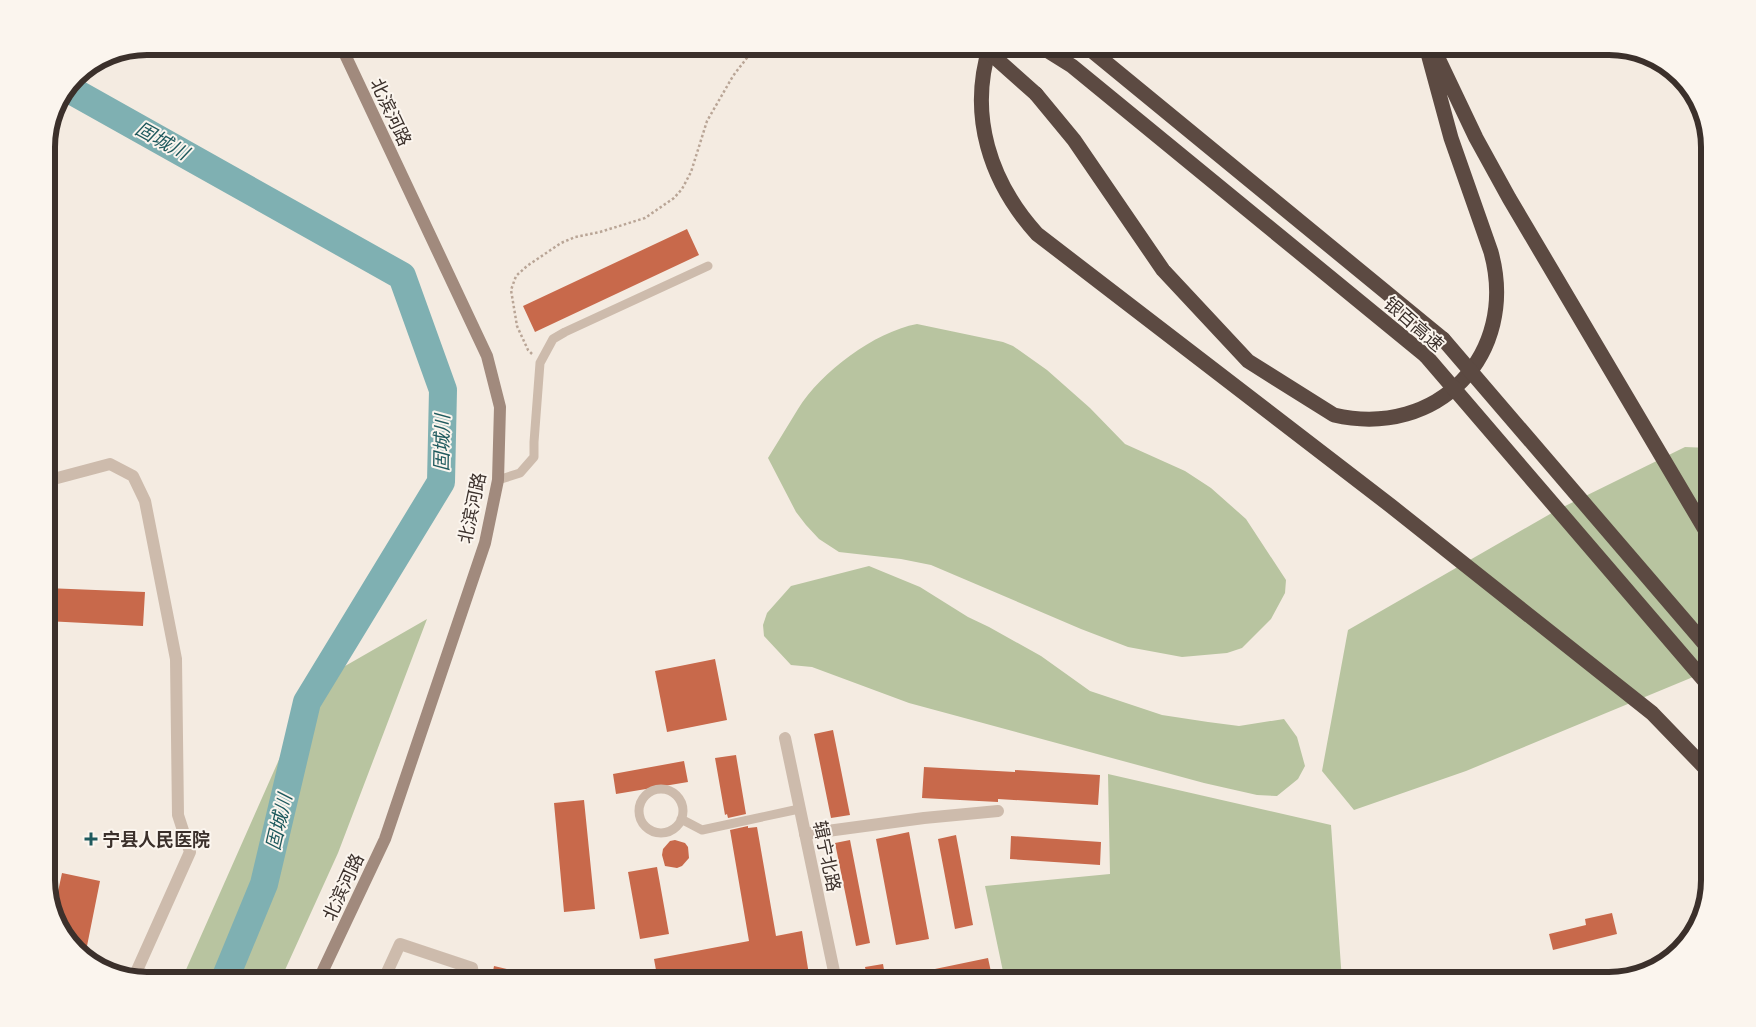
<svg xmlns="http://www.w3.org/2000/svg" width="1756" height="1027" viewBox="0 0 1756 1027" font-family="Poppins,'Noto Sans SC',sans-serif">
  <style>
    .green { fill: #b8c4a0 }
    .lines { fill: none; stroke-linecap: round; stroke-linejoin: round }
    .river { stroke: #7fb0b2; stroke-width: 28 }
    .building { fill: #c8694b }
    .path { stroke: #b9a596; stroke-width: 2.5; stroke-dasharray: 2.5 2.5; stroke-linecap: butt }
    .service { stroke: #cdbbac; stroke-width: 9 }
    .minor { stroke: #cdbbac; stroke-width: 12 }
    .tertiary { stroke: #cdbbac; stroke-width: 12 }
    .secondary { stroke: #a18a7d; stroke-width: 12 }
    .motorway { stroke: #5c4a42; stroke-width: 15 }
    .motorway-bridge { stroke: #5c4a42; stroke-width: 15 }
    .poi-dot { fill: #1f5a5e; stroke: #fbf5ee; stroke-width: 2 }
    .labels { text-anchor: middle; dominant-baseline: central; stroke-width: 4; stroke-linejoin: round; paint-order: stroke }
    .street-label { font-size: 18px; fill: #3b302b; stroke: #fbf5ee }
    .poi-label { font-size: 18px; font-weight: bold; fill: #3b302b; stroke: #fbf5ee; text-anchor: start }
    .water-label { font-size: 19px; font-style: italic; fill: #1f5a5e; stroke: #fbf5ee }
    .rim { fill: none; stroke: #3b302b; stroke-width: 6 }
  </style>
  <rect width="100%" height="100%" fill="#f4ebe1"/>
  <path class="green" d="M 917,324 L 1003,342 L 1013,346 L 1047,370 L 1090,408 L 1125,444 L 1185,471 L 1211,488 L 1246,519 L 1286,580 L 1285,593 L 1271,619 L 1242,648 L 1227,653 L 1182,657 L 1128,647 L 1081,629 L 931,565 L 901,559 L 839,552 L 819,539 L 806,525 L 796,512 L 768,458 C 778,442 788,425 798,409 C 821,372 874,332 917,324 Z
    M 1685,447 L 1710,448 L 1710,670 L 1466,771 L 1354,810 L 1322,771 L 1348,630 L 1557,510 Z
    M 869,566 L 920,587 L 968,617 L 989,627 L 1041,656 L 1090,691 L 1162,715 L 1208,722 L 1239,726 L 1284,719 L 1297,737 L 1305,766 L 1298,779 L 1277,796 L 1257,795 L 1204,783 L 909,703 L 812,667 L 791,665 L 764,636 L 763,625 L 767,613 L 791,586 Z
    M 427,619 L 338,853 L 280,981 L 181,981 L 312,685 Z
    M 1108,774 L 1331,825 L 1342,981 L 1005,981 L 985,886 L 1110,874 Z"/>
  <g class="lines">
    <path class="river" d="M 67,88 L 402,276 L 443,390 L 441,482 L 307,702 L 264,884 L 224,981"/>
  </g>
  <path class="building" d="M 687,229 L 699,255 L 535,332 L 523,306 Z
    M 46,588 L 145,592 L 143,626 L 46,621 Z
    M 715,659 L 727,720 L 667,732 L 655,671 Z
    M 833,730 L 850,815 L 831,818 L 814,734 Z
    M 736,755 L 746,814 L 728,818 L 727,814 L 725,815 L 715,758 Z
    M 684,761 L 688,782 L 616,794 L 613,774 Z
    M 924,767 L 1015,772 L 1015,770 L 1100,775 L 1098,805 L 998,799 L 998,802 L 922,798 Z
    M 584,800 L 595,909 L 564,912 L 554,803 Z
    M 748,826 L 748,828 L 757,827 L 776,936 L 802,931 L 810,981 L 768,981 L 767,973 L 724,981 L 658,981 L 654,959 L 749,941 L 730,830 Z
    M 909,832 L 929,939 L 896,945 L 876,839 Z
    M 956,835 L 973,925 L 955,929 L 938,839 Z
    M 1011,836 L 1101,842 L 1100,865 L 1010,859 Z
    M 675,840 L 685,843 L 688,847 L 689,858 L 682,866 L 677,868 L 665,866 L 662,855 L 663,849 L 670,841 Z
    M 850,840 L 870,943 L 856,946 L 835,843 Z
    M 657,867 L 669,934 L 640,939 L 628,872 Z
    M 62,873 L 100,881 L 85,956 L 63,936 L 54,910 Z
    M 1612,913 L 1617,934 L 1553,950 L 1549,934 L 1586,925 L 1585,919 Z
    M 988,958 L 993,981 L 907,981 L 906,975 Z
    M 883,964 L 886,981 L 868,981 L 865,967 Z
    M 494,966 L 536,976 L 536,981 L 491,981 Z"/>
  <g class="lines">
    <path class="path" d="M 666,46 L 676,46
      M 532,354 L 528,350 L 517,326 L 511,290 L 516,276 L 527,266 L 561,243 L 575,237 L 600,232 L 645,218 L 674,198 L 682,189 L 691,172 L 707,121 L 733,76 L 756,46"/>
    <path class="service" d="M 498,480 L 520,473 L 534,457 L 534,442 L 540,363 L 553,339 L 565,332 L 708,266
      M639 811a22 22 0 1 1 44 0a22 22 0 1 1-44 0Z
      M 681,819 L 702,830 L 799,809"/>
    <path class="minor" d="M 805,834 L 924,818 L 998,811
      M 383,981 L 400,944 L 472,968 L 474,981"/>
    <path class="tertiary" d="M 46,481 L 110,464 L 133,476 L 145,501 L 176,659 L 178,815 L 190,852 L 134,977
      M 785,738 L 836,981"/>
    <path class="secondary" d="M 318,981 L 385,839 L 485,543 L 498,480 L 500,407 L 487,356 L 341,46"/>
    <path class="motorway" d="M 990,46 C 968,115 990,182 1037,234 L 1391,506 L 1652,713 L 1710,773
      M 1040,46 L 1072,66 L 1426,356
      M 1086,46 L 1443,339
      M 1436,54 L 1476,138 L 1509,198 L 1710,538
      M 1036,94 L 1074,140 L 1163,270 L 1248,361 L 1334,415 C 1438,439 1519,354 1491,252 L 1451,138 L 1426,46"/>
    <path class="motorway-bridge" d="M 982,46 L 1036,94
      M 1443,339 L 1710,650
      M 1426,356 L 1710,687"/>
  </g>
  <path class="poi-dot" d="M88.5 831.5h5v5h5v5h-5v5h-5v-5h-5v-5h5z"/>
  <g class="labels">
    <g class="street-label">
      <text transform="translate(391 112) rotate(65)">北滨河路</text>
      <text transform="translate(1414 324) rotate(41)">银百高速</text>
      <text transform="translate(472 508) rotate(-78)">北滨河路</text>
      <text transform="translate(827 856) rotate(78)">辑宁北路</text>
      <text transform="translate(343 887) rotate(-65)">北滨河路</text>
    </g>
    <g class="poi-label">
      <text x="102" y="839">宁县人民医院</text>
    </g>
    <g class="water-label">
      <text transform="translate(162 141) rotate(29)">固城川</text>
      <text transform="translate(442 443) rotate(-89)">固城川</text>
      <text transform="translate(279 822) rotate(-77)">固城川</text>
    </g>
  </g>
  <path d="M0 0H1756V1027H0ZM147 55H1609A92 92 0 0 1 1701 147V880A92 92 0 0 1 1609 972H147A92 92 0 0 1 55 880V147A92 92 0 0 1 147 55Z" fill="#fbf5ee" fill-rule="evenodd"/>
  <path class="rim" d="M147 55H1609A92 92 0 0 1 1701 147V880A92 92 0 0 1 1609 972H147A92 92 0 0 1 55 880V147A92 92 0 0 1 147 55Z"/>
</svg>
